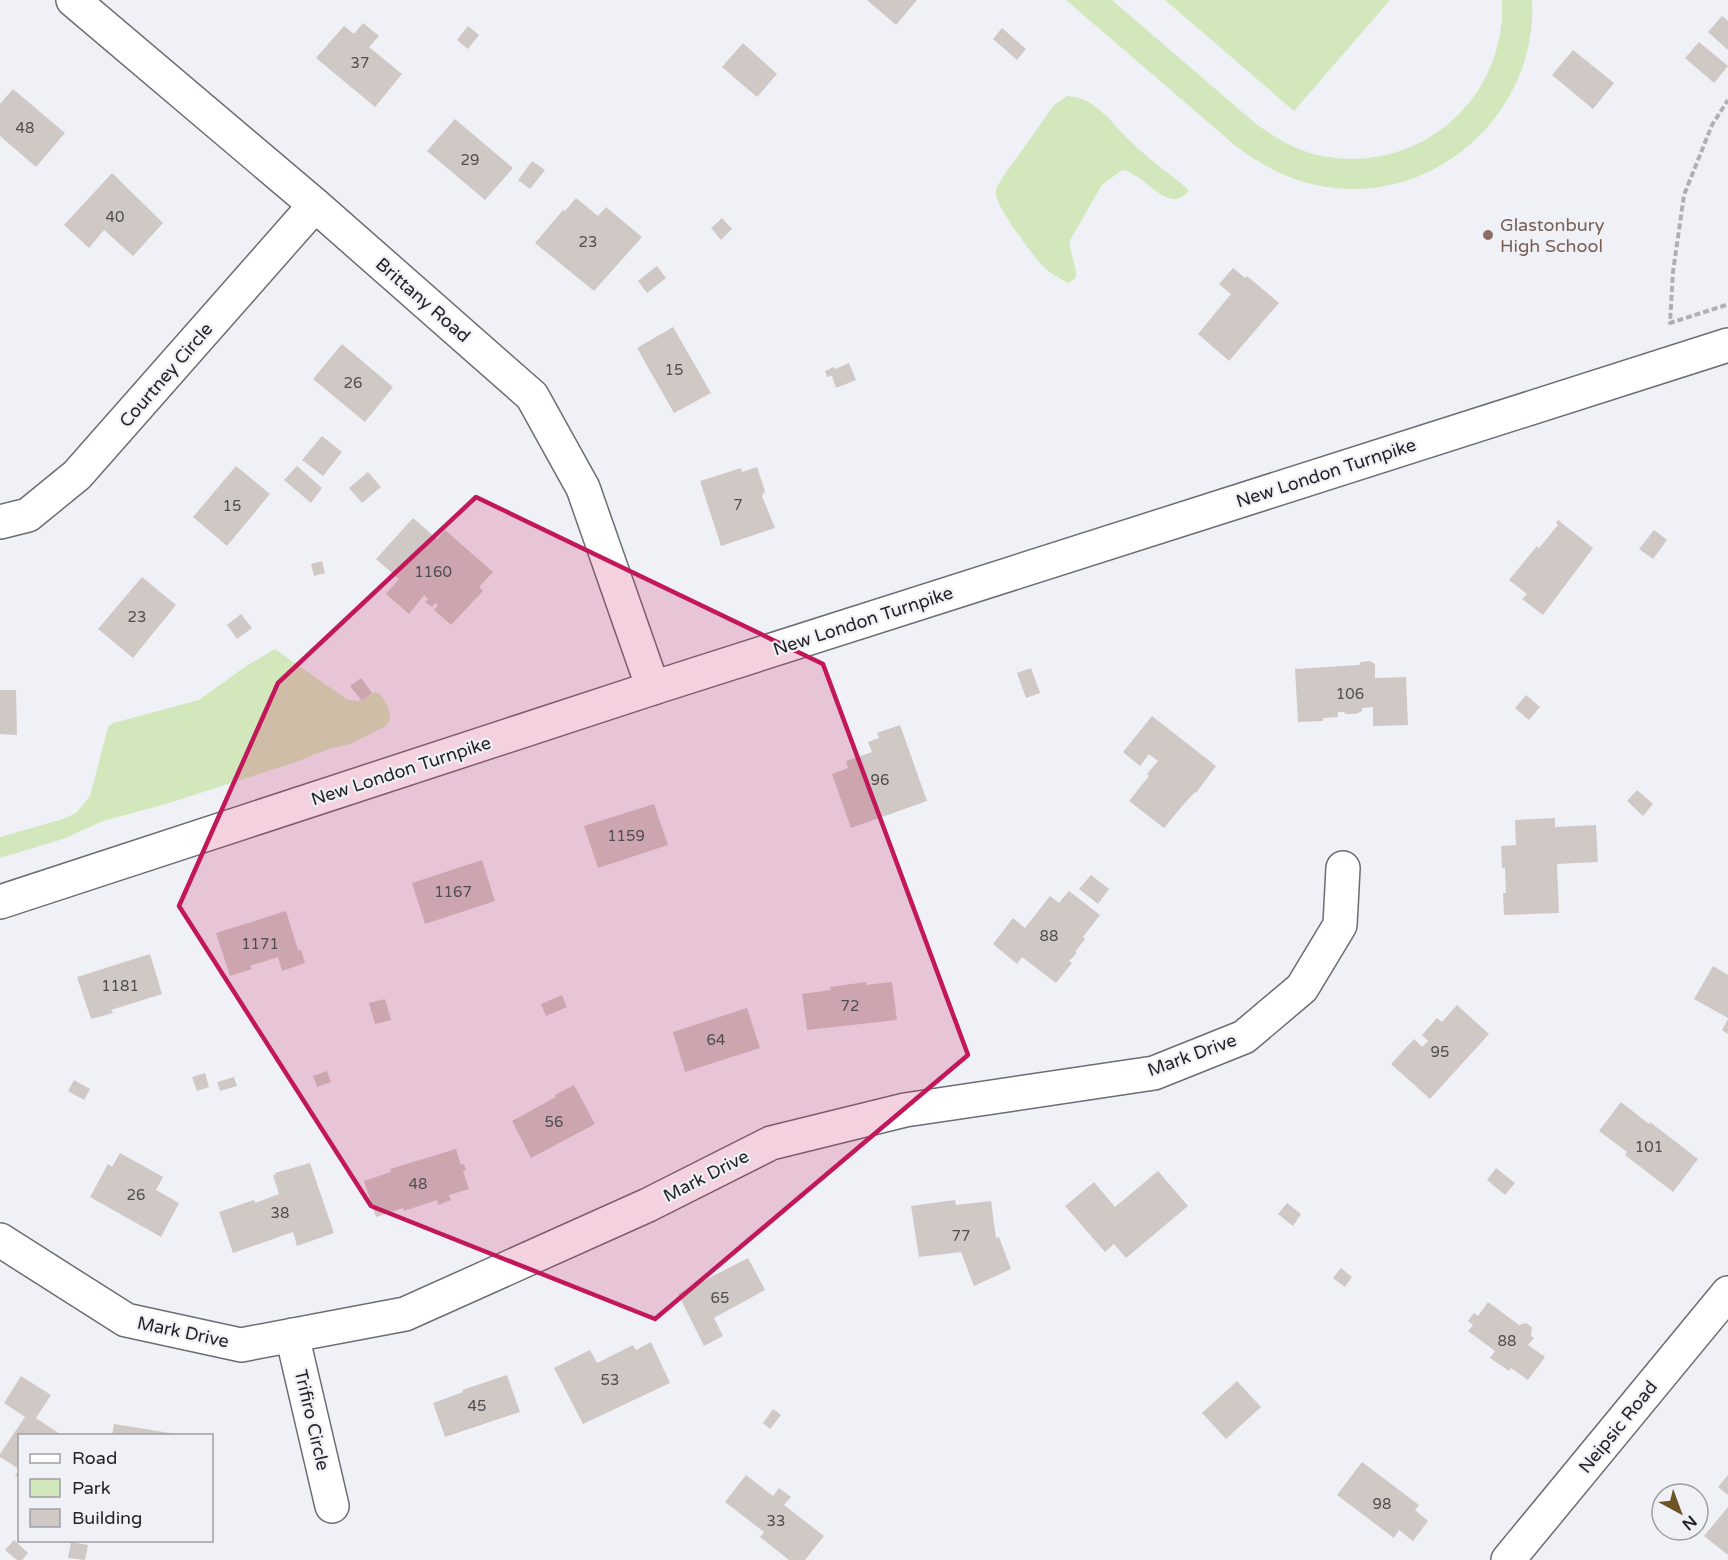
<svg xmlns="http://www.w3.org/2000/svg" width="1728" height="1560" viewBox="0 0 1728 1560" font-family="'Varela Round',sans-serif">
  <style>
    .green { fill: #d2e7bc }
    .building { fill: #cfc8c5 }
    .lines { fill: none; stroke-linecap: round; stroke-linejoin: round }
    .street-casing { stroke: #6c6d73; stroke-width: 36 }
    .secondary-casing { stroke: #6c6d73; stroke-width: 36 }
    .path { stroke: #afb0b5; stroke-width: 4; stroke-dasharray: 6 3; stroke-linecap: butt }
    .street { stroke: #fff; stroke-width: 33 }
    .secondary { stroke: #fff; stroke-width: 33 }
    .marked { fill: #c2185b; fill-opacity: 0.2; stroke: #c2185b; stroke-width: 4.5; stroke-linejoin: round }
    .education-dot { fill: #8d6e63; stroke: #f0f1f7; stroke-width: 2 }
    .labels { text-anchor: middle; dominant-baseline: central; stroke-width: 4.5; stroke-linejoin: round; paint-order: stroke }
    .number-label { font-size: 15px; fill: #4f4d4e }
    .education-label { font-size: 18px; fill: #785e54; stroke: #f0f1f7; text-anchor: start }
    .street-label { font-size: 18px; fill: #242427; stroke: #f0f1f7 }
  </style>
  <rect width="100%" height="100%" fill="#f0f1f7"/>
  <path class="green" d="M 1066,0 L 1112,0 L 1256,124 C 1276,138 1297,151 1322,156 C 1419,175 1507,99 1502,0 L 1532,0 C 1538,116 1430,210 1316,185 C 1287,179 1262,165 1238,148 Z
    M 1165,0 L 1390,0 L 1294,111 Z
    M 1067,96 C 1097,98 1111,123 1131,142 C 1149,159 1170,174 1189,190 C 1169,218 1144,172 1122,170 L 1102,185 L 1070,240 C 1069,253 1077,265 1076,278 L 1068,283 C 1061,279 1054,275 1048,271 C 1037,262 996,207 996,194 C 995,188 1000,182 1003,177 L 1054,105 Z
    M 275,649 L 348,700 L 358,701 L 375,692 L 380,694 C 387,704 395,715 386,726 L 350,744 L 328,749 L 296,762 L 166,804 L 103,821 L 63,839 L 0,858 L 0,837 L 63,819 L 76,813 L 90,796 L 108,727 L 113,723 L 199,700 L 246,666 Z"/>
  <path class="building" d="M 867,0 L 917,0 L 896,25 Z
    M 1722,16 L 1728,21 L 1728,50 L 1708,32 Z
    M 363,23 L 379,36 L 369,47 L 402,74 L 375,107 L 316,58 L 344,26 L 354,34 Z
    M 468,26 L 479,35 L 468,49 L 457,40 Z
    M 1002,28 L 1026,49 L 1017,60 L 993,39 Z
    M 1699,42 L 1728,66 L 1714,83 L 1685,58 Z
    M 743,43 L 777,74 L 757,97 L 722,67 Z
    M 1573,50 L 1614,83 L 1593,109 L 1552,75 Z
    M 13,89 L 65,133 L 36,167 L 0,136 L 0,104 Z
    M 455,119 L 513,168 L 485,200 L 427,151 Z
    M 532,161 L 545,170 L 530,189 L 518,180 Z
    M 112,173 L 163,223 L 133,256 L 104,230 L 89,248 L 64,225 Z
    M 576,198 L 598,216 L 606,207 L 642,237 L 594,291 L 535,243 L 563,210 L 565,211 Z
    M 722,218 L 732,229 L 721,240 L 711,228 Z
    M 657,266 L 666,278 L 647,293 L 638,281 Z
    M 1233,268 L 1245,278 L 1247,276 L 1279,303 L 1229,361 L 1198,334 L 1231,294 L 1219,284 Z
    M 673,327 L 711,393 L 674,413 L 637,348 Z
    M 342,344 L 393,387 L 365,422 L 313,379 Z
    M 849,363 L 856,380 L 836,388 L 832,376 L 827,377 L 825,371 L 834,367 L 835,369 Z
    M 322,436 L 342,452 L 323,476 L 302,460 Z
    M 236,466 L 270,494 L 227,546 L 193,517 Z
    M 297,466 L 322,488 L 311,503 L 284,480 Z
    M 757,467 L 765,491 L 762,496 L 775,528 L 721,546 L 700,481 L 741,468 L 742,472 Z
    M 368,472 L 381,487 L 362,503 L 349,488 Z
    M 413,518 L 437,539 L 445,530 L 493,572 L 479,587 L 483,591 L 451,625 L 434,610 L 438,605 L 435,603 L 432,607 L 425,602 L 428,599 L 424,595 L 409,614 L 386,594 L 399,579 L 376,559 Z
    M 1558,520 L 1593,548 L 1543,615 L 1522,599 L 1527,594 L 1509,580 L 1537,546 L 1539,548 L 1558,525 L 1556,523 Z
    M 1654,530 L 1667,540 L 1653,559 L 1639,549 Z
    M 322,561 L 325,573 L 314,576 L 311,564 Z
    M 142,577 L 176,605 L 133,658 L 98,629 Z
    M 241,614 L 252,628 L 237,639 L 227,625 Z
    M 1370,661 L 1375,664 L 1375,678 L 1406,677 L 1408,725 L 1373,726 L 1373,707 L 1362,708 L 1362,711 L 1356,714 L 1346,714 L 1344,712 L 1338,712 L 1338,717 L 1323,718 L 1323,721 L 1298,722 L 1295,669 L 1359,665 L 1361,662 Z
    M 1031,668 L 1040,693 L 1026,698 L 1017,673 Z
    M 361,678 L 372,693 L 362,701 L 350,686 Z
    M 0,690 L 16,690 L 17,735 L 0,734 Z
    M 1526,695 L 1540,707 L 1529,720 L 1515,708 Z
    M 1152,716 L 1216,766 L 1196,793 L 1195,792 L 1183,805 L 1164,828 L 1129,801 L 1149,776 L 1147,774 L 1158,761 L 1149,754 L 1140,766 L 1123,752 Z
    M 900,725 L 927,801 L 851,828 L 832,774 L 848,768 L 846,761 L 872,752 L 868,742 L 879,738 L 877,733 Z
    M 1637,790 L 1653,804 L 1643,816 L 1627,801 Z
    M 654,804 L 668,845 L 598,868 L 584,826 Z
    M 1555,818 L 1555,827 L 1596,825 L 1598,862 L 1557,864 L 1559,913 L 1504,915 L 1503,893 L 1506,893 L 1505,868 L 1502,868 L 1501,846 L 1516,845 L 1515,820 Z
    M 482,860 L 495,901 L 425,924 L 412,883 Z
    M 1091,875 L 1109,889 L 1098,904 L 1079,889 Z
    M 1069,891 L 1100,915 L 1083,937 L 1085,939 L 1075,952 L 1077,953 L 1069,961 L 1072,963 L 1056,983 L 1022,957 L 1017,964 L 993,944 L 1013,918 L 1025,928 L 1050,896 L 1059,903 Z
    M 286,911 L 298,950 L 301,950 L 305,963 L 282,971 L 278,957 L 250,966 L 252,969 L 230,976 L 216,933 Z
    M 150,954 L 162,994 L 111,1010 L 113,1013 L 91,1019 L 77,977 Z
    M 1713,966 L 1728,975 L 1728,1018 L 1694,999 Z
    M 866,982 L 866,985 L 892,982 L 897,1020 L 807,1030 L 802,994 L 831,990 L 830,987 Z
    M 562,995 L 567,1007 L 546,1016 L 541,1004 Z
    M 385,999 L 391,1020 L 375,1024 L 369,1003 Z
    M 1457,1005 L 1489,1034 L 1430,1099 L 1391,1064 L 1414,1039 L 1422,1047 L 1428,1041 L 1422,1035 L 1437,1018 L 1442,1022 Z
    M 747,1008 L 760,1048 L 685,1072 L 673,1032 Z
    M 1728,1019 L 1728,1034 L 1722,1030 Z
    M 327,1071 L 331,1082 L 317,1087 L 313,1076 Z
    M 205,1073 L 209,1087 L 197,1091 L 192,1077 Z
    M 234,1077 L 237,1086 L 220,1091 L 217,1082 Z
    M 74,1080 L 90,1089 L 84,1100 L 68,1091 Z
    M 574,1085 L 595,1124 L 531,1158 L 512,1121 L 556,1097 L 555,1095 Z
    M 1621,1102 L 1649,1124 L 1650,1122 L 1698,1159 L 1673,1192 L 1625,1155 L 1627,1152 L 1599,1131 Z
    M 456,1149 L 461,1165 L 464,1164 L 466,1170 L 463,1171 L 469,1189 L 449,1195 L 451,1200 L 438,1205 L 437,1200 L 404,1211 L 403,1208 L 376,1217 L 364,1181 L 391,1172 L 390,1169 Z
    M 120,1153 L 163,1177 L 156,1190 L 179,1203 L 161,1237 L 90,1197 L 108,1164 L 112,1167 Z
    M 310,1163 L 334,1233 L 297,1246 L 293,1232 L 233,1253 L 219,1212 L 254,1200 L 255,1203 L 279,1194 L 273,1175 L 276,1175 L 275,1173 Z
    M 1496,1168 L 1515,1183 L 1505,1195 L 1487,1180 Z
    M 1158,1171 L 1188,1206 L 1126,1258 L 1114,1244 L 1105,1252 L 1065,1206 L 1094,1182 L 1115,1207 Z
    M 955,1200 L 956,1205 L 991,1201 L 996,1238 L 999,1237 L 1011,1269 L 974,1286 L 961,1252 L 919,1257 L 911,1206 Z
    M 1287,1203 L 1301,1214 L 1293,1226 L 1278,1214 Z
    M 748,1258 L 765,1290 L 714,1318 L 723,1336 L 704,1346 L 678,1294 Z
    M 1341,1268 L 1352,1277 L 1345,1287 L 1333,1278 Z
    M 1488,1302 L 1519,1325 L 1526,1323 L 1532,1327 L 1531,1336 L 1534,1338 L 1528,1345 L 1545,1357 L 1528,1380 L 1511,1368 L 1509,1371 L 1490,1358 L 1495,1351 L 1468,1331 L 1473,1325 L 1468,1321 L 1474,1313 L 1478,1316 Z
    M 651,1342 L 670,1383 L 583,1424 L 554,1368 L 590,1350 L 597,1363 L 633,1345 L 636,1350 Z
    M 507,1375 L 520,1412 L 445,1437 L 433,1403 L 463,1392 L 462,1390 Z
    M 21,1376 L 51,1395 L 36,1418 L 63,1436 L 20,1436 L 20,1478 L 15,1476 L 19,1469 L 0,1457 L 0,1454 L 25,1417 L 4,1403 Z
    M 1237,1381 L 1261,1407 L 1226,1439 L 1202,1413 Z
    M 773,1409 L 781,1415 L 770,1429 L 763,1423 Z
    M 114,1424 L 176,1434 L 176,1436 L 112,1436 Z
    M 1362,1462 L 1419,1505 L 1415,1510 L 1428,1521 L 1413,1541 L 1399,1530 L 1394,1538 L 1337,1495 Z
    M 746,1475 L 773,1496 L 779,1488 L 791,1497 L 784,1505 L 824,1536 L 805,1560 L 789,1560 L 760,1537 L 764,1532 L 725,1502 Z
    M 1728,1475 L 1728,1495 L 1718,1487 Z
    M 1728,1507 L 1728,1555 L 1704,1536 Z
    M 14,1540 L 28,1553 L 22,1560 L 17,1560 L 5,1550 Z
    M 71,1542 L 88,1545 L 85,1560 L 68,1558 Z"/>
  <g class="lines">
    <defs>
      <path id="street" d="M 73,0 L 315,205 L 532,396 L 583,488 L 653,688
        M 0,522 L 28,515 L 77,475 L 315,205
        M 0,1240 L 126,1320 L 241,1345 L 405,1314 L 648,1205 L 771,1143 L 905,1110 L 1154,1073 L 1244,1037 L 1302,988 L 1340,925 L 1343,868
        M 292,1335 L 332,1506"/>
      <path id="secondary" d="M 0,902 L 653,688 L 1728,345
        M 1508,1560 L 1728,1293"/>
    </defs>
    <use href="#street" class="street-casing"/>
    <use href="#secondary" class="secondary-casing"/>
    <path class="path" d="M 1726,305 L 1670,323 L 1673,272 L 1684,195 L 1712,125 L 1728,100"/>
    <use href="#street" class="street"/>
    <use href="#secondary" class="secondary"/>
  </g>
  <path class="marked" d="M 476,497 L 823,664 L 968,1055 L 655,1319 L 371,1206 L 179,906 L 278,683 Z"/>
  <circle class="education-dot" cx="1488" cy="235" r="6"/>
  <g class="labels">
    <g class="number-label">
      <text x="360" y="63">37</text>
      <text x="25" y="128">48</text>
      <text x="470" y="160">29</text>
      <text x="115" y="217">40</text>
      <text x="588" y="242">23</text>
      <text x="674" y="370">15</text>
      <text x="353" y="383">26</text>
      <text x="738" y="505">7</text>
      <text x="232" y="506">15</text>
      <text x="433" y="572">1160</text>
      <text x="137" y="617">23</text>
      <text x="1350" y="694">106</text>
      <text x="880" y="780">96</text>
      <text x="626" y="836">1159</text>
      <text x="453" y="892">1167</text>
      <text x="1049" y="936">88</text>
      <text x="260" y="944">1171</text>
      <text x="120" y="986">1181</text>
      <text x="850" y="1006">72</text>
      <text x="716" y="1040">64</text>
      <text x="1440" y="1052">95</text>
      <text x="554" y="1122">56</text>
      <text x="1649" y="1147">101</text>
      <text x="418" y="1184">48</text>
      <text x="136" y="1195">26</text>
      <text x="280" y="1213">38</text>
      <text x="961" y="1236">77</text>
      <text x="720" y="1298">65</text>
      <text x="1507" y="1341">88</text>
      <text x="610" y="1380">53</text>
      <text x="477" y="1406">45</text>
      <text x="1382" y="1504">98</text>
      <text x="776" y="1521">33</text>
    </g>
    <g class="education-label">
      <text x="1500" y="225">Glastonbury<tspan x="1500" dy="21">High School</tspan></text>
    </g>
    <g class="street-label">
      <text transform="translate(423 300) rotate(41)">Brittany Road</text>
      <text transform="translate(166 375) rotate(-49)">Courtney Circle</text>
      <text transform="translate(1326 473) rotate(-18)">New London Turnpike</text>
      <text transform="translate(863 621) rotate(-18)">New London Turnpike</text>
      <text transform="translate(401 771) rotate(-18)">New London Turnpike</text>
      <text transform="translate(1192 1055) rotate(-20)">Mark Drive</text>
      <text transform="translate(706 1176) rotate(-27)">Mark Drive</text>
      <text transform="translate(183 1332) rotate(12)">Mark Drive</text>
      <text transform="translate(312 1420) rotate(77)">Trifiro Circle</text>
      <text transform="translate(1618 1427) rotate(-51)">Neipsic Road</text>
    </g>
  </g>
  <rect x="18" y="1434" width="195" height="108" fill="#f0f1f7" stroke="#9e9fa4" stroke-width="1.5"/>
  <rect x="30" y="1454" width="30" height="9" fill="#ffffff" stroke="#9e9fa4" stroke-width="1.5"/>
  <text x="72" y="1464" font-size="18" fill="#242427">Road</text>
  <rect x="30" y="1479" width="30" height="18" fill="#d2e7bc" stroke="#9e9fa4" stroke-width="1.5"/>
  <text x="72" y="1494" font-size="18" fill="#242427">Park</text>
  <rect x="30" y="1509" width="30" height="18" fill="#cfc8c5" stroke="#9e9fa4" stroke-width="1.5"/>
  <text x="72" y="1524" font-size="18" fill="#242427">Building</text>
  <g transform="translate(1680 1512) rotate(139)"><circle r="28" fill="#f0f1f7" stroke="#9e9fa4" stroke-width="1.5"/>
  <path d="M0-4.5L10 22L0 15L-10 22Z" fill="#6d5325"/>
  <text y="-9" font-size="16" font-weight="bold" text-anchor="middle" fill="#242427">N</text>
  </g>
</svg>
